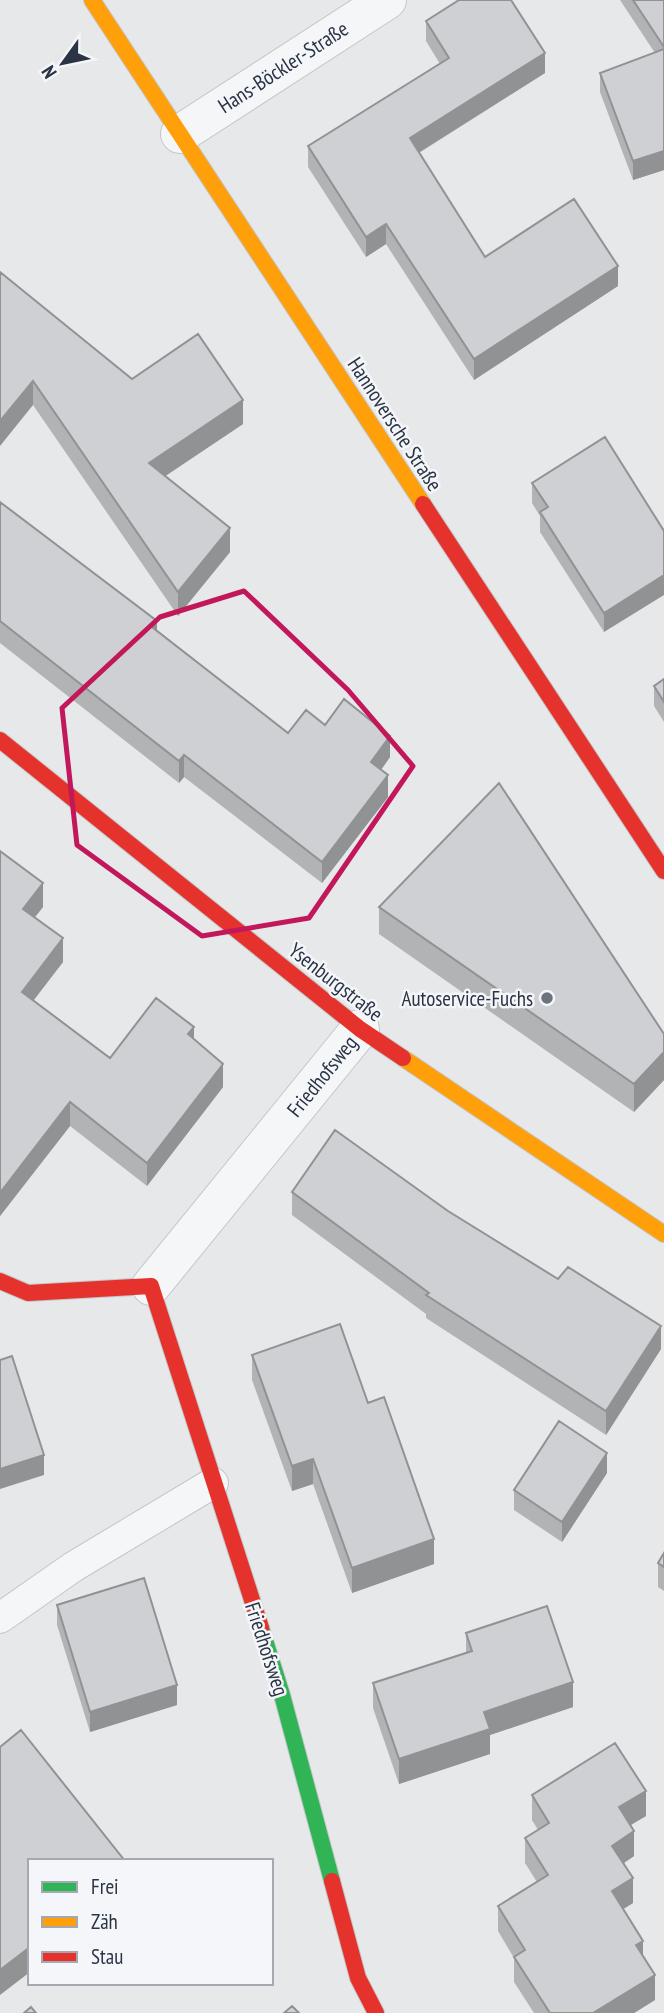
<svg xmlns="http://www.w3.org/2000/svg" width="664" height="2013" viewBox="0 0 664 2013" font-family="'PT Sans Narrow',sans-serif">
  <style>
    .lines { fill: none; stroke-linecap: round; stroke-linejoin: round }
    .lane-casing { stroke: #c4c6c8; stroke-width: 32 }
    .street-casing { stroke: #c4c6c8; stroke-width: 40 }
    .fast-casing { stroke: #c4c6c8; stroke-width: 18 }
    .slow-casing { stroke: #c4c6c8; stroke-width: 18 }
    .jam-casing { stroke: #c4c6c8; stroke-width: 18 }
    .lane { stroke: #f5f6f7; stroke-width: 30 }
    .street { stroke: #f5f6f7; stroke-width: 38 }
    .fast { stroke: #30b455; stroke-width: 16 }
    .slow { stroke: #ff9f0a; stroke-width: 16 }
    .jam { stroke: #e5322d; stroke-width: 16 }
    .wall { fill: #b1b3b5 }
    .shaded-wall { fill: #909294 }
    .building { fill: #ced0d3; stroke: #909294; stroke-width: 2 }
    .marked { fill: none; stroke: #c2185b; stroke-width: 5; stroke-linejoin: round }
    .poi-dot { fill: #6c737f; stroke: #f4f6f9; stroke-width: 2.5 }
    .labels { text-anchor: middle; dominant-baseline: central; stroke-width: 5; stroke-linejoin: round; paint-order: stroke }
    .street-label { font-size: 21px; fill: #2b3445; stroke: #f4f6f9 }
    .poi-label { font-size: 21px; fill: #2b3445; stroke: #f4f6f9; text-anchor: end }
  </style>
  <rect width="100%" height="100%" fill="#e6e8ea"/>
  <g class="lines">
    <defs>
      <path id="lane" d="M 0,1618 L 73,1567 L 213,1483"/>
      <path id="street" d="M 180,134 L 387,0
        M 151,1286 L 360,1029"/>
      <path id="fast" d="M 261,1628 L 282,1695 L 332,1881"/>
      <path id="slow" d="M 92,0 L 423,504
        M 403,1058 L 664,1234"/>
      <path id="jam" d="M 423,504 L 664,871
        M 0,740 L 360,1029 L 403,1058
        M 0,1281 L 28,1293 L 151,1286 L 261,1628
        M 332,1881 L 358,1978 L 376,2013"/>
    </defs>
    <use href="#lane" class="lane-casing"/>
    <use href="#street" class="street-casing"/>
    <use href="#fast" class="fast-casing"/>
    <use href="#slow" class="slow-casing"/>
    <use href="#jam" class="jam-casing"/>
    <use href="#lane" class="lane"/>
    <use href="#street" class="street"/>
    <use href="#fast" class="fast"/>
    <use href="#slow" class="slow"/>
    <use href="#jam" class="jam"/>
  </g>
  <path class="wall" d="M 620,0 L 664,0 L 664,170 L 633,180 L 600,92 L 600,73 L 655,53 Z
    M 426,21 L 545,73 L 419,153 L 485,257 L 618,286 L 474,380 L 386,244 L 366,257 L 308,167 L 308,146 L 440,64 L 426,41 Z
    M 0,272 L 132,379 L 243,424 L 165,476 L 230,552 L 178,616 L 33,405 Z
    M 532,483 L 664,531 L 604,632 L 540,532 L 540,516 L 532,503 Z
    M 0,502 L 157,630 L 288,733 L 325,725 L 390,757 L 381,770 L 388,797 L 322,883 L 184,777 L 179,783 L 0,643 Z
    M 664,679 L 664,722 L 654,706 L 654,686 Z
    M 0,851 L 43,907 L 35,917 L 63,962 L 34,1000 L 110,1058 L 194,1039 L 223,1087 L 147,1186 L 70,1126 L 0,1216 Z
    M 379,907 L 664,1034 L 664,1080 L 634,1112 L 379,934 Z
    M 292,1192 L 448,1211 L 661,1349 L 606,1435 L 426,1318 L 426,1314 L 292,1215 Z
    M 252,1355 L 368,1403 L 434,1564 L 352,1593 L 313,1484 L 292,1491 L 252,1380 Z
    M 607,1473 L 562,1542 L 514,1510 L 514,1490 Z
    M 664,1553 L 664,1591 L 658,1587 L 658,1563 Z
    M 57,1605 L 177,1705 L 90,1732 L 57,1625 Z
    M 466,1633 L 573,1707 L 490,1735 L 490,1754 L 399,1784 L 373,1708 L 373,1683 L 466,1653 Z
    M 532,1795 L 646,1816 L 630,1825 L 634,1856 L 624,1863 L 633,1903 L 623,1909 L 643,1957 L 655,2000 L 634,2013 L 534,2013 L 514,1982 L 514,1958 L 498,1931 L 498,1906 L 537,1882 L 525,1863 L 525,1838 L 538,1830 L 532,1820 Z"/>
  <path class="shaded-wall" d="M 545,53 L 545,73 L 410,158 L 410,138 Z
    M 664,151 L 664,170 L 633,180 L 633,161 Z
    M 386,224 L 386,244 L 366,257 L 366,237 Z
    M 618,266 L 618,286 L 474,380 L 474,359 Z
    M 33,381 L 33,405 L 0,446 L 0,421 Z
    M 243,400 L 243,424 L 149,487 L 149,463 Z
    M 230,528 L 230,552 L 178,616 L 178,592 Z
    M 664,575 L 664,595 L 604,632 L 604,613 Z
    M 157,621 L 157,643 L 152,627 Z
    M 390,736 L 390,757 L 371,784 L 371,762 Z
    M 184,755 L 184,777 L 179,783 L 179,761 Z
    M 388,775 L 388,797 L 322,883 L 322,862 Z
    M 43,883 L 43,907 L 23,932 L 23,909 Z
    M 63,938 L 63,962 L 22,1015 L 22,992 Z
    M 194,1027 L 194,1050 L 188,1034 Z
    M 664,1052 L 664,1080 L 634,1112 L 634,1084 Z
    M 223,1064 L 223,1087 L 147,1186 L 147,1163 Z
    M 70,1102 L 70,1126 L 0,1216 L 0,1193 Z
    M 661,1326 L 661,1349 L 606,1435 L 606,1411 Z
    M 607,1453 L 607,1473 L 562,1542 L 562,1522 Z
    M 44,1455 L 44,1475 L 0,1489 L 0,1469 Z
    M 313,1459 L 313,1484 L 292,1491 L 292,1466 Z
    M 434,1539 L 434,1564 L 352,1593 L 352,1568 Z
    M 573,1682 L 573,1707 L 490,1735 L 490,1754 L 399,1784 L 399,1759 L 484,1712 Z
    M 177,1685 L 177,1705 L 90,1732 L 90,1712 Z
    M 646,1791 L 646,1816 L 619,1832 L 619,1807 Z
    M 634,1831 L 634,1856 L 612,1871 L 612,1846 Z
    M 633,1878 L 633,1903 L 612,1916 L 612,1891 Z
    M 643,1941 L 643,1966 L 636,1945 Z
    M 30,1947 L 30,1972 L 0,1995 L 0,1970 Z
    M 655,1975 L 655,2000 L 634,2013 L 593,2013 Z"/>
  <path class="building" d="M 459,0 L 511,0 L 545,53 L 410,138 L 485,257 L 574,199 L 618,266 L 474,359 L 386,224 L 366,237 L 308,146 L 449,58 L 426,21 Z
    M 633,0 L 664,0 L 664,47 Z
    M 664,49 L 664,151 L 633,161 L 600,73 Z
    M 0,272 L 132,379 L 198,334 L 243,400 L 149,463 L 230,528 L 178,592 L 33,381 L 0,421 Z
    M 605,437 L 664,531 L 664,575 L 604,613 L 540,512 L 548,507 L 532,483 Z
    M 0,502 L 157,621 L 152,627 L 288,733 L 306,710 L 325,725 L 344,699 L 390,736 L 371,762 L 388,775 L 322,862 L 184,755 L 179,761 L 0,621 Z
    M 664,679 L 664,702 L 654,686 Z
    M 499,783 L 664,1034 L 664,1052 L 634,1084 L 379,907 Z
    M 0,851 L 43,883 L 23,909 L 63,938 L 22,992 L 110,1058 L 156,998 L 194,1027 L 188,1034 L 223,1064 L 147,1163 L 70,1102 L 0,1193 Z
    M 335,1130 L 448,1211 L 558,1279 L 568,1267 L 661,1326 L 606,1411 L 426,1295 L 429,1293 L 292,1192 Z
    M 340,1324 L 368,1403 L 384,1397 L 434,1539 L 352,1568 L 313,1459 L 292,1466 L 252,1355 Z
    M 12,1356 L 44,1455 L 0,1469 L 0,1360 Z
    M 559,1421 L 607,1453 L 562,1522 L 514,1490 Z
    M 664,1553 L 664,1567 L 658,1563 Z
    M 144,1578 L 177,1685 L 90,1712 L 57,1605 Z
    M 547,1606 L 573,1682 L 484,1712 L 490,1729 L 399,1759 L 373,1683 L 472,1651 L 466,1633 Z
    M 21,1730 L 125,1861 L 30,1861 L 30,1947 L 0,1970 L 0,1747 Z
    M 615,1743 L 646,1791 L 619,1807 L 634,1831 L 612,1846 L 633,1878 L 612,1891 L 643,1941 L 636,1945 L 655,1975 L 593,2013 L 550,2013 L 514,1957 L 525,1950 L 498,1906 L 548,1875 L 525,1838 L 549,1823 L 532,1795 Z
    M 292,2006 L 299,2013 L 284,2013 Z
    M 31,2007 L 36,2013 L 24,2013 Z"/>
  <path class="marked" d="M 244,591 L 348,690 L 413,766 L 309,918 L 202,936 L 77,845 L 62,708 L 160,617 Z"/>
  <circle class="poi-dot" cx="547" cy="998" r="7"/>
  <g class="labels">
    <g class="street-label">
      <text transform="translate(283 67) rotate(-33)">Hans-Böckler-Straße</text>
      <text transform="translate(395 424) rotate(57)">Hannoversche Straße</text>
      <text transform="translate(336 982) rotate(38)">Ysenburgstraße</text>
      <text transform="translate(322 1076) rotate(-51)">Friedhofsweg</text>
      <text transform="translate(267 1649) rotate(72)">Friedhofsweg</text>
    </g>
    <g class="poi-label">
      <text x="533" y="998">Autoservice-Fuchs</text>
    </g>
  </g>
  <rect x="28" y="1859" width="245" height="126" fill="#f4f6f9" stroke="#a4a8b1" stroke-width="2"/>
  <rect x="42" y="1882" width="35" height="10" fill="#30b455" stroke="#a4a8b1" stroke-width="2"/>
  <text x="91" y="1894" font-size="21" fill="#2b3445">Frei</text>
  <rect x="42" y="1917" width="35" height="10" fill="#ff9f0a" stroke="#a4a8b1" stroke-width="2"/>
  <text x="91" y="1929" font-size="21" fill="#2b3445">Zäh</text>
  <rect x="42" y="1952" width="35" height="10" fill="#e5322d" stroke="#a4a8b1" stroke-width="2"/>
  <text x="91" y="1964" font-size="21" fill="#2b3445">Stau</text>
  <g transform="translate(63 63) rotate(237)" stroke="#f4f6f9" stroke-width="5" paint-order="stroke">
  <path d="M0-5L12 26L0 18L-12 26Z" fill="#2b3445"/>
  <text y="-10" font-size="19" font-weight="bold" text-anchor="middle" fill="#2b3445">N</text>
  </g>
</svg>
